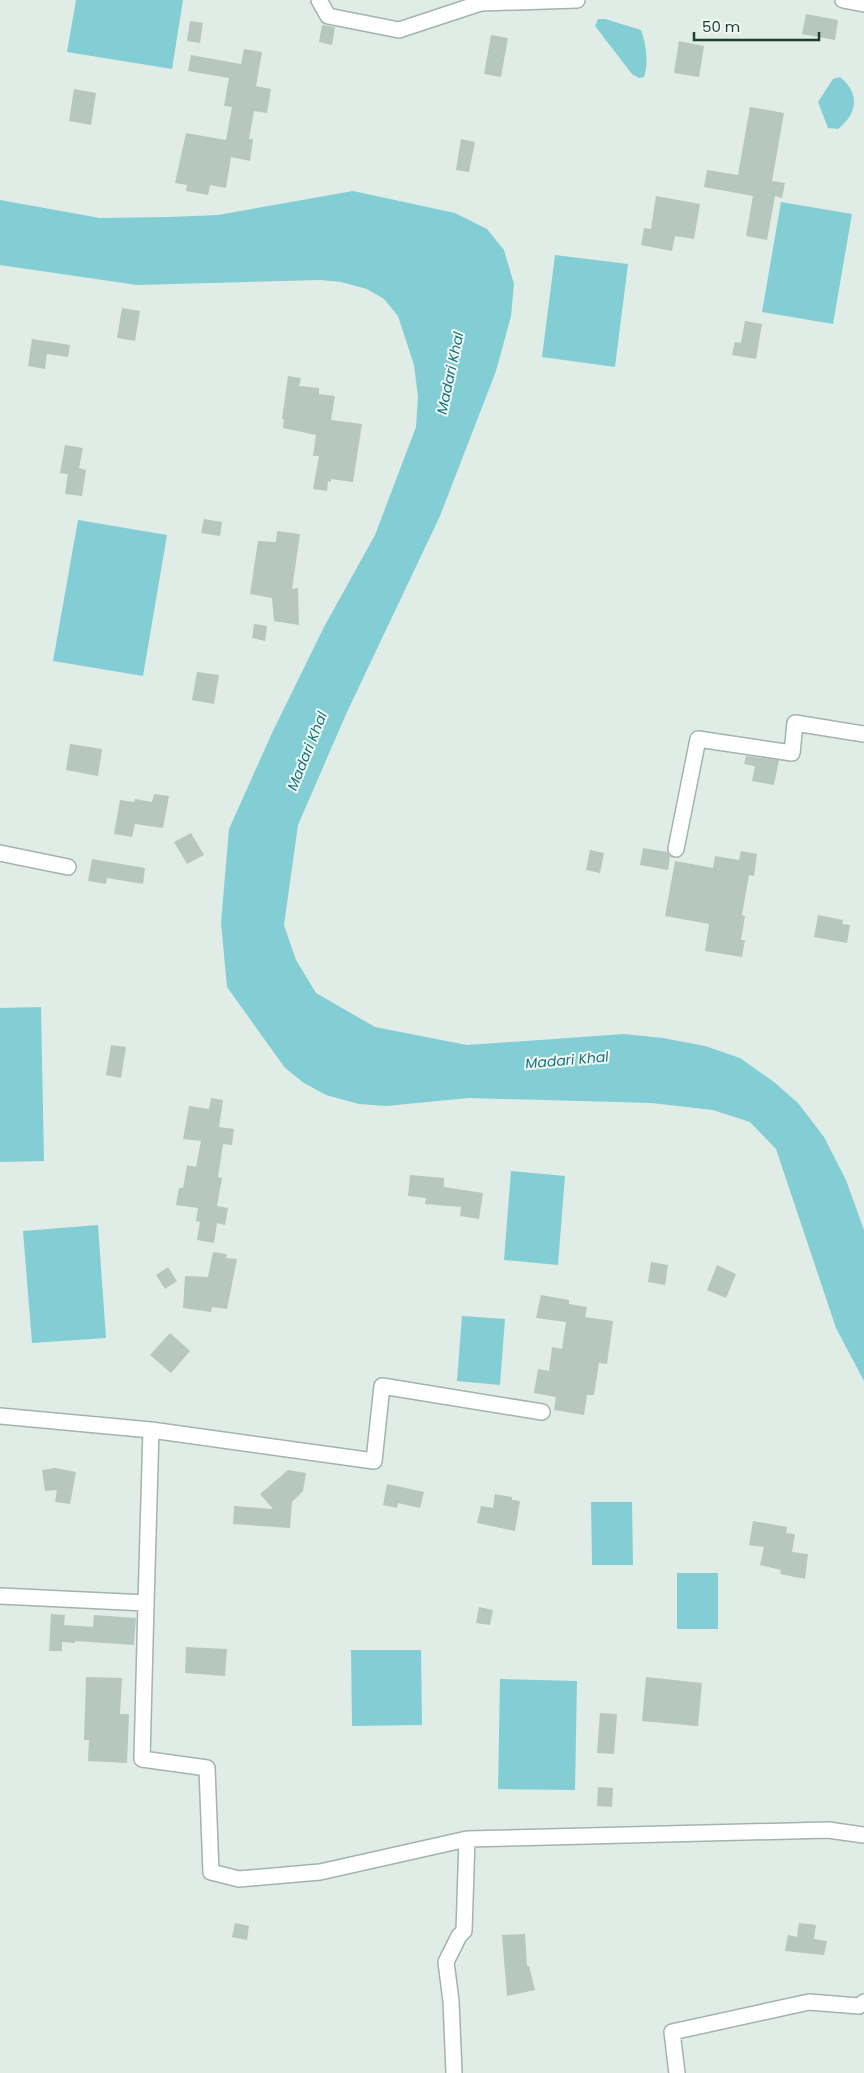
<svg xmlns="http://www.w3.org/2000/svg" width="864" height="2073" viewBox="0 0 864 2073" font-family="Poppins,sans-serif">
  <style>
    .water { fill: #83ced5 }
    .building { fill: #b5c7be }
    .lines { fill: none; stroke-linecap: round; stroke-linejoin: round }
    .minor-casing { stroke: #a2b4ad; stroke-width: 18 }
    .minor { stroke: #fff; stroke-width: 15 }
    .labels { text-anchor: middle; dominant-baseline: central; stroke-width: 4; stroke-linejoin: round; paint-order: stroke }
    .water-label { font-size: 14px; font-style: italic; fill: #16737d; stroke: #f0f8f4 }
  </style>
  <rect width="100%" height="100%" fill="#e0ece6"/>
  <path class="water" d="M 76,0 L 183,0 L 172,69 L 67,52 Z
    M 598,19 L 605,19 L 641,30 C 646,44 649,63 644,77 L 639,78 L 632,74 L 595,26 Z
    M 840,77 C 860,93 858,113 838,129 L 828,128 L 818,102 L 833,79 Z
    M 353,191 L 455,213 L 487,229 L 504,250 L 514,284 L 511,316 L 496,371 L 440,516 L 347,712 L 298,825 L 284,925 L 296,960 L 316,993 L 375,1027 L 467,1045 L 624,1034 L 663,1038 L 705,1046 L 740,1058 L 774,1082 L 798,1103 L 824,1137 L 846,1180 L 864,1230 L 864,1381 L 836,1328 L 776,1149 L 750,1122 L 713,1110 L 651,1103 L 469,1098 L 386,1106 L 359,1104 L 326,1095 L 304,1083 L 285,1068 L 227,987 L 221,923 L 229,829 L 272,733 L 324,627 L 375,535 L 416,427 L 418,397 L 414,365 L 398,316 L 384,299 L 367,289 L 341,282 L 320,280 L 137,285 L 0,265 L 0,200 L 100,218 L 169,217 L 218,215 Z
    M 781,202 L 852,214 L 833,324 L 762,312 Z
    M 555,255 L 628,264 L 615,367 L 542,357 Z
    M 78,520 L 167,535 L 143,676 L 53,661 Z
    M 41,1007 L 44,1161 L 0,1162 L 0,1008 Z
    M 511,1171 L 565,1176 L 558,1265 L 504,1260 Z
    M 98,1225 L 106,1338 L 32,1343 L 23,1231 Z
    M 462,1316 L 505,1319 L 500,1385 L 457,1381 Z
    M 591,1502 L 632,1502 L 633,1565 L 592,1565 Z
    M 677,1573 L 718,1573 L 718,1629 L 677,1629 Z
    M 351,1650 L 421,1650 L 422,1725 L 352,1726 Z
    M 500,1679 L 577,1681 L 575,1790 L 498,1789 Z"/>
  <path class="building" d="M 806,14 L 838,20 L 835,40 L 802,34 Z
    M 190,21 L 203,23 L 200,43 L 187,41 Z
    M 322,25 L 335,27 L 332,45 L 319,42 Z
    M 491,35 L 508,38 L 501,77 L 484,74 Z
    M 679,41 L 704,46 L 699,77 L 674,73 Z
    M 244,49 L 262,52 L 256,86 L 271,89 L 267,113 L 254,111 L 249,139 L 253,139 L 250,161 L 231,157 L 226,188 L 210,185 L 208,195 L 186,191 L 187,185 L 175,183 L 186,133 L 226,140 L 232,107 L 224,106 L 229,78 L 188,71 L 191,55 L 241,64 Z
    M 74,89 L 96,93 L 91,125 L 69,121 Z
    M 750,107 L 784,113 L 772,181 L 785,183 L 782,198 L 775,196 L 767,240 L 746,236 L 753,196 L 704,187 L 707,170 L 738,175 Z
    M 461,139 L 475,142 L 469,172 L 456,170 Z
    M 656,196 L 700,204 L 694,239 L 675,236 L 672,251 L 641,245 L 644,228 L 651,229 Z
    M 122,308 L 140,311 L 135,341 L 117,338 Z
    M 745,321 L 762,324 L 756,359 L 732,355 L 735,342 L 741,343 Z
    M 32,339 L 70,345 L 68,357 L 47,354 L 45,369 L 28,366 Z
    M 288,376 L 301,378 L 299,386 L 319,388 L 319,394 L 335,396 L 331,420 L 362,424 L 353,482 L 331,479 L 331,482 L 328,481 L 327,491 L 313,489 L 319,456 L 313,456 L 316,435 L 283,428 L 284,419 L 282,419 Z
    M 65,445 L 83,448 L 79,468 L 86,470 L 82,496 L 65,494 L 68,474 L 60,473 Z
    M 204,519 L 222,522 L 220,536 L 201,533 Z
    M 277,531 L 300,534 L 292,589 L 298,588 L 299,625 L 274,621 L 272,598 L 250,594 L 258,541 L 276,542 Z
    M 254,624 L 267,626 L 265,641 L 252,638 Z
    M 197,672 L 219,675 L 214,704 L 192,700 Z
    M 70,744 L 102,749 L 98,776 L 66,770 Z
    M 746,756 L 779,760 L 774,785 L 752,781 L 755,766 L 744,764 Z
    M 154,794 L 169,796 L 163,828 L 135,824 L 132,837 L 114,834 L 120,800 L 134,802 L 135,799 L 152,802 Z
    M 191,833 L 204,855 L 187,864 L 174,842 Z
    M 643,848 L 667,852 L 670,856 L 668,870 L 640,865 Z
    M 590,850 L 604,853 L 600,873 L 586,870 Z
    M 741,851 L 757,854 L 754,876 L 749,875 L 742,915 L 745,916 L 741,940 L 745,940 L 742,957 L 705,951 L 709,924 L 665,916 L 675,861 L 713,868 L 715,856 L 739,860 Z
    M 92,859 L 145,868 L 143,884 L 107,878 L 106,884 L 88,881 Z
    M 818,915 L 843,920 L 842,924 L 850,925 L 847,943 L 814,937 Z
    M 111,1045 L 126,1047 L 121,1078 L 106,1075 Z
    M 211,1098 L 223,1100 L 219,1127 L 234,1129 L 232,1145 L 223,1144 L 218,1177 L 222,1178 L 217,1206 L 228,1208 L 225,1225 L 217,1223 L 214,1243 L 197,1240 L 200,1222 L 196,1221 L 198,1208 L 176,1205 L 179,1188 L 183,1188 L 187,1165 L 196,1167 L 201,1141 L 183,1139 L 189,1106 L 209,1109 Z
    M 410,1175 L 444,1178 L 444,1187 L 483,1193 L 479,1219 L 460,1216 L 461,1207 L 425,1204 L 426,1198 L 408,1196 Z
    M 213,1252 L 227,1254 L 226,1258 L 237,1259 L 227,1309 L 212,1307 L 211,1312 L 183,1308 L 185,1276 L 208,1277 Z
    M 651,1262 L 668,1265 L 665,1285 L 648,1282 Z
    M 717,1265 L 736,1274 L 726,1298 L 707,1290 Z
    M 168,1267 L 177,1281 L 165,1289 L 156,1275 Z
    M 541,1295 L 569,1300 L 569,1304 L 587,1307 L 585,1317 L 613,1321 L 607,1364 L 599,1363 L 594,1395 L 587,1395 L 584,1415 L 554,1410 L 556,1397 L 534,1393 L 538,1369 L 549,1371 L 552,1347 L 562,1349 L 566,1322 L 536,1318 Z
    M 170,1333 L 190,1351 L 171,1373 L 150,1355 Z
    M 55,1468 L 76,1472 L 70,1504 L 55,1502 L 57,1490 L 45,1491 L 42,1470 Z
    M 288,1470 L 306,1473 L 303,1491 L 292,1502 L 290,1528 L 233,1524 L 234,1506 L 273,1509 L 260,1494 Z
    M 387,1484 L 424,1492 L 420,1508 L 398,1503 L 397,1508 L 383,1505 Z
    M 495,1494 L 512,1497 L 512,1500 L 520,1501 L 515,1531 L 477,1523 L 481,1506 L 493,1508 Z
    M 753,1521 L 787,1527 L 786,1533 L 795,1534 L 792,1552 L 808,1554 L 805,1579 L 780,1574 L 781,1570 L 760,1565 L 764,1547 L 749,1545 Z
    M 479,1607 L 493,1610 L 490,1625 L 476,1623 Z
    M 51,1614 L 65,1615 L 64,1625 L 93,1627 L 94,1615 L 136,1618 L 134,1645 L 75,1641 L 75,1643 L 62,1642 L 62,1651 L 49,1651 Z
    M 186,1647 L 227,1649 L 225,1676 L 185,1673 Z
    M 86,1677 L 122,1678 L 120,1714 L 129,1714 L 127,1763 L 88,1761 L 89,1740 L 84,1740 Z
    M 646,1677 L 702,1683 L 698,1726 L 642,1721 Z
    M 600,1713 L 617,1714 L 614,1754 L 597,1753 Z
    M 598,1787 L 613,1788 L 612,1807 L 597,1806 Z
    M 235,1923 L 249,1926 L 247,1940 L 232,1937 Z
    M 799,1923 L 816,1925 L 814,1939 L 827,1941 L 824,1955 L 785,1951 L 788,1935 L 797,1937 Z
    M 525,1934 L 527,1966 L 529,1966 L 535,1990 L 507,1996 L 502,1935 Z"/>
  <g class="lines">
    <defs>
      <path id="minor" d="M 319,0 L 328,16 L 399,30 L 481,3 L 577,0
        M 843,0 L 864,4
        M 676,849 L 698,739 L 792,753 L 795,723 L 864,734
        M 0,853 L 68,867
        M 0,1416 L 151,1430
        M 0,1596 L 146,1603 L 142,1759 L 207,1768 L 211,1872 L 239,1879 L 320,1872 L 467,1839 L 828,1830 L 864,1835
        M 146,1603 L 151,1430 L 374,1461 L 382,1386 L 542,1412
        M 454,2073 L 451,2001 L 446,1962 L 459,1936 L 464,1931 L 467,1839
        M 677,2073 L 672,2032 L 809,2002 L 859,2006 L 864,2002"/>
    </defs>
    <use href="#minor" class="minor-casing"/>
    <use href="#minor" class="minor"/>
  </g>
  <g class="labels">
    <g class="water-label">
      <text transform="translate(450 373) rotate(-78)">Madari Khal</text>
      <text transform="translate(307 751) rotate(-68)">Madari Khal</text>
      <text transform="translate(567 1060) rotate(-5)">Madari Khal</text>
    </g>
  </g>
  <path d="M694 32v8h125v-8" fill="none" stroke="#1f3d33" stroke-width="2.5"/>
  <text x="702" y="32" font-size="15" fill="#1f3d33" stroke="#f0f8f4" stroke-width="4" paint-order="stroke">50 m</text>
</svg>
